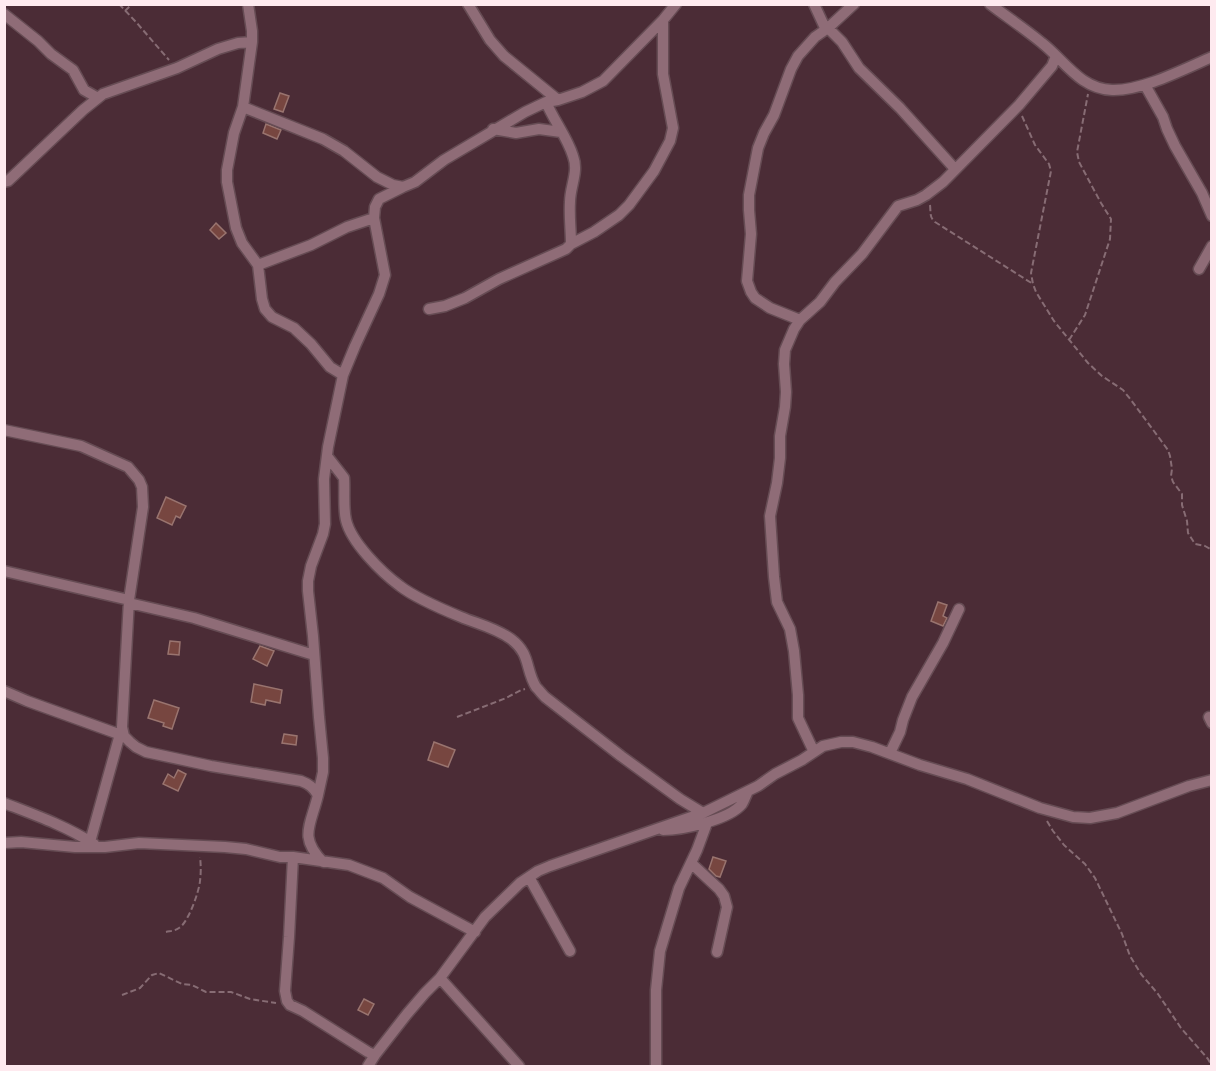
<svg xmlns="http://www.w3.org/2000/svg" width="1216" height="1071" viewBox="0 0 1216 1071" font-family="Montserrat,sans-serif">
  <style>
    .building { fill: #774640; stroke: #99746f; stroke-width: 1.5 }
    .lines { fill: none; stroke-linecap: round; stroke-linejoin: round }
    .minor-casing { stroke: #664c54; stroke-width: 13 }
    .path { stroke: #876c74; stroke-width: 2; stroke-dasharray: 6 3; stroke-linecap: butt }
    .minor { stroke: #8f6c77; stroke-width: 10 }
  </style>
  <rect width="100%" height="100%" fill="#4b2c36"/>
  <path class="building" d="M 280,93 L 289,96 L 283,112 L 274,109 Z
    M 266,124 L 281,130 L 277,139 L 263,133 Z
    M 216,223 L 226,233 L 219,239 L 210,230 Z
    M 166,497 L 186,506 L 180,518 L 176,516 L 172,525 L 157,518 Z
    M 938,602 L 947,605 L 943,616 L 947,618 L 943,626 L 931,621 Z
    M 170,641 L 180,642 L 179,655 L 168,654 Z
    M 260,646 L 274,651 L 267,666 L 253,659 Z
    M 254,684 L 282,690 L 280,703 L 266,700 L 265,705 L 251,702 Z
    M 154,700 L 179,708 L 172,729 L 163,726 L 164,723 L 148,718 Z
    M 284,734 L 297,736 L 296,745 L 282,743 Z
    M 434,742 L 455,750 L 448,767 L 428,760 Z
    M 178,770 L 186,774 L 178,791 L 163,784 L 168,774 L 174,778 Z
    M 713,857 L 726,861 L 720,877 L 716,876 L 709,869 Z
    M 364,999 L 374,1004 L 368,1015 L 358,1010 Z"/>
  <g class="lines">
    <defs>
      <path id="minor" d="M 248,4 L 252,31 L 252,42 L 243,107 L 234,133 L 227,170 L 227,182 L 236,228 L 242,243 L 258,265 L 262,299 L 265,309 L 272,317 L 294,328 L 311,344 L 330,367 L 343,375
        M 468,4 L 490,40 L 504,56 L 558,100
        M 814,4 L 826,30
        M 990,4 C 1007,17 1025,29 1042,43 C 1064,60 1080,89 1112,90 C 1142,91 1184,69 1212,57
        M 4,14 L 38,41 L 51,54 L 73,70 L 84,90 L 98,98
        M 828,28 L 842,42 L 859,68 L 900,108 L 955,169
        M 1145,85 L 1163,117 L 1167,129 L 1175,146 L 1202,193 L 1212,216
        M 243,107 L 323,139 L 344,151 L 377,177 L 393,185 L 403,187 L 415,182 L 444,160 L 525,112 L 546,102 L 558,100 L 582,92 L 603,81 L 663,20 L 676,4
        M 493,129 L 516,133 L 539,129 L 561,132
        M 4,182 L 8,181 L 83,110 L 103,94 L 177,68 L 218,49 L 238,43 L 252,42
        M 571,244 L 594,232 L 619,215 L 629,205 L 654,171 L 670,141 L 673,128 L 663,74 L 663,20
        M 258,265 L 311,245 L 347,227 L 374,218
        M 1199,269 L 1212,246
        M 429,309 L 445,306 L 465,298 L 499,279 L 566,249 L 571,244 C 571,230 569,216 570,202 C 570,186 579,172 573,156 C 567,137 554,121 546,102
        M 800,320 L 770,308 L 755,298 L 751,292 L 747,281 L 751,234 L 749,210 L 749,195 L 758,148 L 764,133 L 774,115 L 791,69 L 798,56 L 815,37 L 828,28 L 854,4
        M 4,430 L 81,446 L 128,467 L 139,480 L 142,487 L 143,507 L 129,600 L 122,727 L 124,736 L 130,742 L 136,747 L 146,752 L 211,766 L 301,781 C 309,784 313,787 318,795 C 311,825 298,837 323,862
        M 327,456 L 341,474 L 344,478 C 345,491 343,508 346,520 C 351,542 381,572 400,586 C 414,597 444,610 461,617 C 478,624 496,628 511,639 C 531,654 525,669 536,687 C 539,690 542,694 545,697 L 621,756 L 680,799 L 703,813
        M 4,571 L 129,600
        M 129,603 L 194,618 L 314,655
        M 4,691 L 27,701 L 124,736
        M 1209,717 L 1212,723
        M 814,752 L 798,718 L 798,695 L 794,651 L 790,629 L 777,602 L 774,577 L 770,516 L 777,483 L 780,458 L 780,436 L 785,407 L 786,392 L 784,364 L 785,350 L 794,329 L 800,320 L 820,302 L 835,282 L 862,254 L 898,206 L 917,200 L 926,195 L 943,182 L 1019,105 L 1052,66 L 1056,56
        M 890,753 L 900,732 L 903,720 L 912,697 L 943,643 L 959,609
        M 318,795 L 323,772 L 323,758 L 319,717 L 313,636 L 308,591 L 308,581 L 311,566 L 323,534 L 325,524 L 324,479 L 328,447 L 343,375 L 355,346 L 379,294 L 385,275 L 374,218 L 375,207 L 379,199 L 403,187
        M 4,803 C 35,815 66,826 94,844
        M 663,830 C 682,830 729,820 742,804 C 744,801 746,795 748,791
        M 90,842 L 120,734
        M 4,843 L 21,842 L 75,847 L 105,847 L 139,843 L 225,847 L 246,849 L 280,857 L 293,857 L 349,865 L 383,878 L 410,897 L 475,932
        M 293,857 L 289,937 L 285,991 L 287,1001 L 290,1005 L 303,1011 L 368,1052 L 375,1055
        M 691,863 L 719,889 L 724,896 L 727,907 L 717,952
        M 529,877 L 570,951
        M 440,978 L 519,1066
        M 368,1066 L 375,1055 L 407,1014 L 425,993 L 440,978 L 485,917 L 520,883 L 538,871 L 550,866 L 703,813 L 758,786 L 775,774 L 802,760 L 823,746 L 841,742 L 853,742 L 872,747 L 920,765 L 967,779 L 1040,808 L 1073,817 L 1090,818 L 1117,813 L 1189,786 L 1212,780
        M 656,1066 L 656,990 L 660,951 L 679,888 L 697,850 L 707,823"/>
    </defs>
    <use href="#minor" class="minor-casing"/>
    <path class="path" d="M 119,4 L 136,22 L 169,60
      M 125,11 L 132,4
      M 1022,116 L 1035,145 L 1049,164 L 1051,171 L 1031,273 L 1033,284 L 1036,292 L 1054,321 L 1088,363 L 1102,376 L 1123,390 L 1131,400 L 1168,450 L 1170,456 L 1172,469 L 1171,476 L 1173,482 L 1182,494 L 1182,505 L 1187,521 L 1188,533 L 1195,544 L 1205,546 L 1212,550
      M 930,205 C 931,212 929,217 935,222 L 1033,284
      M 1069,340 L 1085,315 L 1110,239 L 1111,219 L 1101,203 L 1079,162 L 1077,152 L 1088,94
      M 457,717 L 506,698 L 521,690 L 525,689
      M 1047,821 L 1053,831 L 1064,845 L 1085,864 L 1095,878 L 1122,934 L 1130,956 L 1141,974 L 1158,994 L 1181,1028 L 1208,1059 L 1212,1066
      M 166,932 C 170,931 175,931 179,928 C 188,923 199,892 200,881 C 201,873 201,865 200,857
      M 122,995 L 140,988 L 152,975 L 159,973 L 182,984 L 192,985 L 206,992 L 231,992 L 250,999 L 276,1003"/>
    <use href="#minor" class="minor"/>
  </g>
  <rect width="1216" height="1071" fill="none" stroke="#feeaef" stroke-width="12"/>
</svg>
